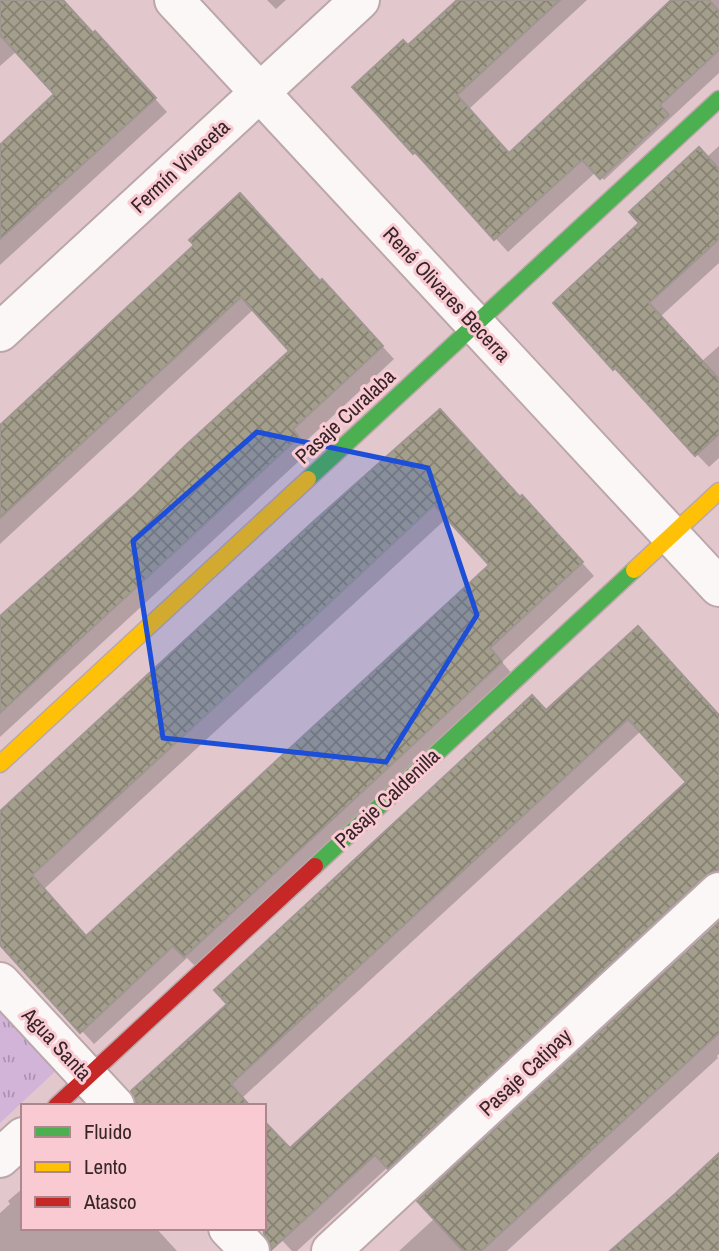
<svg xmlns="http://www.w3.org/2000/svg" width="719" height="1251" viewBox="0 0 719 1251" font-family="'Archivo Narrow',sans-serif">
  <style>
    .grass { fill: url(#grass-tufts) }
    .shadow { fill: #0003; fill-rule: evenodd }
    .building { fill: url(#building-cross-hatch); stroke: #9f9691; stroke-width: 2; fill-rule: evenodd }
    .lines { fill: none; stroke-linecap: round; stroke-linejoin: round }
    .street-casing { stroke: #bba7aa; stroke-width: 42 }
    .fast-casing { stroke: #bba7aa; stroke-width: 19 }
    .slow-casing { stroke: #bba7aa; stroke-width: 19 }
    .jam-casing { stroke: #bba7aa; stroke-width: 19 }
    .street { stroke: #fbf7f7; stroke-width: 38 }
    .fast { stroke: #4caf50; stroke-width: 16 }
    .slow { stroke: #ffc107; stroke-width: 16 }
    .jam { stroke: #c62828; stroke-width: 16 }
    .marked { fill: #1d4ed8; fill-opacity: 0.2; stroke: #1d4ed8; stroke-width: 5; stroke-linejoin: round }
    .labels { text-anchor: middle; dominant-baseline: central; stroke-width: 6; stroke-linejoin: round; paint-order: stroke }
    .street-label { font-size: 21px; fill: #372528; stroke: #facad2 }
  </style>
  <defs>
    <pattern id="grass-tufts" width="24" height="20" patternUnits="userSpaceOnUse" patternTransform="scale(1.75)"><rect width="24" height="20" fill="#d2b4d9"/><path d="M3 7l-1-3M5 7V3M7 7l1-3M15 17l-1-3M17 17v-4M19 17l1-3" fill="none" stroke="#ab92b0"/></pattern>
    <pattern id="building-cross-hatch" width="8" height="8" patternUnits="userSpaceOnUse" patternTransform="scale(1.75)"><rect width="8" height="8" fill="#a39f8c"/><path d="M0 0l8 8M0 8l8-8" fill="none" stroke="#868172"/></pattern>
  </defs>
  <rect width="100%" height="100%" fill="#e2c8cc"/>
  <path class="grass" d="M 0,1000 L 60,1067 L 0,1123 Z"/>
  <path class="shadow" d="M 0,0 L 62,0 L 93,35 L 108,46 L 167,112 L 0,265 L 0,147 L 57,94 L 17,51 L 0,66 Z
    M 267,0 L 286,0 L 276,9 Z
    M 459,0 L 587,0 L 469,109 L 510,155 L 672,0 L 719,0 L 719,73 L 604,180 L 596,172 L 508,252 L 428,164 L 427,165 L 414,153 L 408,47 Z
    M 719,146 L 719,263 L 660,317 L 702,361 L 719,346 L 719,458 L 709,467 L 615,369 L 555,303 L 642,223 L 639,219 Z
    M 197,245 L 321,282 L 335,294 L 394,359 L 304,443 L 311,450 L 0,737 L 0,621 L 292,351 L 254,309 L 0,544 L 0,428 Z
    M 453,424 L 521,499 L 535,510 L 594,576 L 502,662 L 514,676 L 198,969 L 187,958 L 94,1044 L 0,942 L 0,820 ZM 447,518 L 491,565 L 86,937 L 44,889 Z
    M 546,712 L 719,715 L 719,860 L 704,873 L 718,888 L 402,1180 L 388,1167 L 297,1251 L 292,1251 L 264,1221 L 290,1150 L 688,782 L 641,731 L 242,1098 L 156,1106 Z
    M 719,923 L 719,1054 L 717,1056 L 718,1058 L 507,1251 L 399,1251 L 435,1218 Z
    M 23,1188 L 23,1228 L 156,1228 L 177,1251 L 0,1251 L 0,1213 L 10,1204 L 8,1201 Z"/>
  <path class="building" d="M 0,0 L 63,0 L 93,33 L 95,31 L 156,98 L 0,239 L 0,145 L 54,94 L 0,35 Z
    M 457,0 L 560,0 L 457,95 L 509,153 L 671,0 L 709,0 L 719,11 L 719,50 L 660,105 L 669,115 L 600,179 L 582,160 L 494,240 L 415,152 L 413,154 L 352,87 L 403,40 L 408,45 Z
    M 699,147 L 719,169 L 719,239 L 649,303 L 719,379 L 719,434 L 695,456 L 615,368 L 613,370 L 553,303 L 639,223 L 629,212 Z
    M 240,193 L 320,281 L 322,279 L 383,346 L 293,429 L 299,437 L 0,713 L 0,616 L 136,494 L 186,445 L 289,351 L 241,297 L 0,518 L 0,425 L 194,245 L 189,240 Z
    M 440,409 L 520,497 L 522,495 L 583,562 L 490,648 L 502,662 L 184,957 L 173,946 L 80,1033 L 0,945 L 0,811 L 314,521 ZM 434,505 L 489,565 L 86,936 L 32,875 L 244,680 L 311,620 Z
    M 638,626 L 719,715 L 719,871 L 714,871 L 704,876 L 388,1169 L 375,1155 L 271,1250 L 271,1245 L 264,1234 L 264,1121 L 290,1148 L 686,782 L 628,719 L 231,1084 L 250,1106 L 136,1106 L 136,1100 L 131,1091 L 227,1004 L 214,990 L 532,695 L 546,710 Z
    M 719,922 L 719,1033 L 481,1251 L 463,1251 L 417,1201 Z
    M 719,1153 L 719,1251 L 610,1251 L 675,1194 Z"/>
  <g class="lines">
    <defs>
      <path id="street" d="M 174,0 L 719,587
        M 0,332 L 360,0
        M 0,982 L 115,1106
        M 0,1158 L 23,1137
        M 228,1228 L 250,1251
        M 331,1251 L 719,892"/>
      <path id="fast" d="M 308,479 L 719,99
        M 315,866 L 634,570"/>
      <path id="slow" d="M 634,570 L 719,491
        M 0,764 L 308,479"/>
      <path id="jam" d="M 56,1106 L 315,866"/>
    </defs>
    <use href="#street" class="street-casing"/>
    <use href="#fast" class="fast-casing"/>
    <use href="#slow" class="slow-casing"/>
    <use href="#jam" class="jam-casing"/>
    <use href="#street" class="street"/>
    <use href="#fast" class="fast"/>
    <use href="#slow" class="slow"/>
    <use href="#jam" class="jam"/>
  </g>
  <path class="marked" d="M 257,432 L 428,468 L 477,615 L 386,762 L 163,738 L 133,541 Z"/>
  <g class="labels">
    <g class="street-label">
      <text transform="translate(180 166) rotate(-43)">Fermín Vivaceta</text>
      <text transform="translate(447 294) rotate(47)">René Olivares Becerra</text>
      <text transform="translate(345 416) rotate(-43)">Pasaje Curalaba</text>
      <text transform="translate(387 798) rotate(-43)">Pasaje Caldenilla</text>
      <text transform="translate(57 1044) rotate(47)">Agua Santa</text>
      <text transform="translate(525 1072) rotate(-43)">Pasaje Catipay</text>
    </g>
  </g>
  <rect x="21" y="1104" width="245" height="126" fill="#facad2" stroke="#ac888e" stroke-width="2"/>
  <rect x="35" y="1127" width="35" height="10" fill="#4caf50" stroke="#ac888e" stroke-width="2"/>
  <text x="84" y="1139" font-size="21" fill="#372528">Fluido</text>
  <rect x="35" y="1162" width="35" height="10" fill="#ffc107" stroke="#ac888e" stroke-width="2"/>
  <text x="84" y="1174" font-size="21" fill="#372528">Lento</text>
  <rect x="35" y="1197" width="35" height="10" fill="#c62828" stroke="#ac888e" stroke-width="2"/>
  <text x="84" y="1209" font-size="21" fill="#372528">Atasco</text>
</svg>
